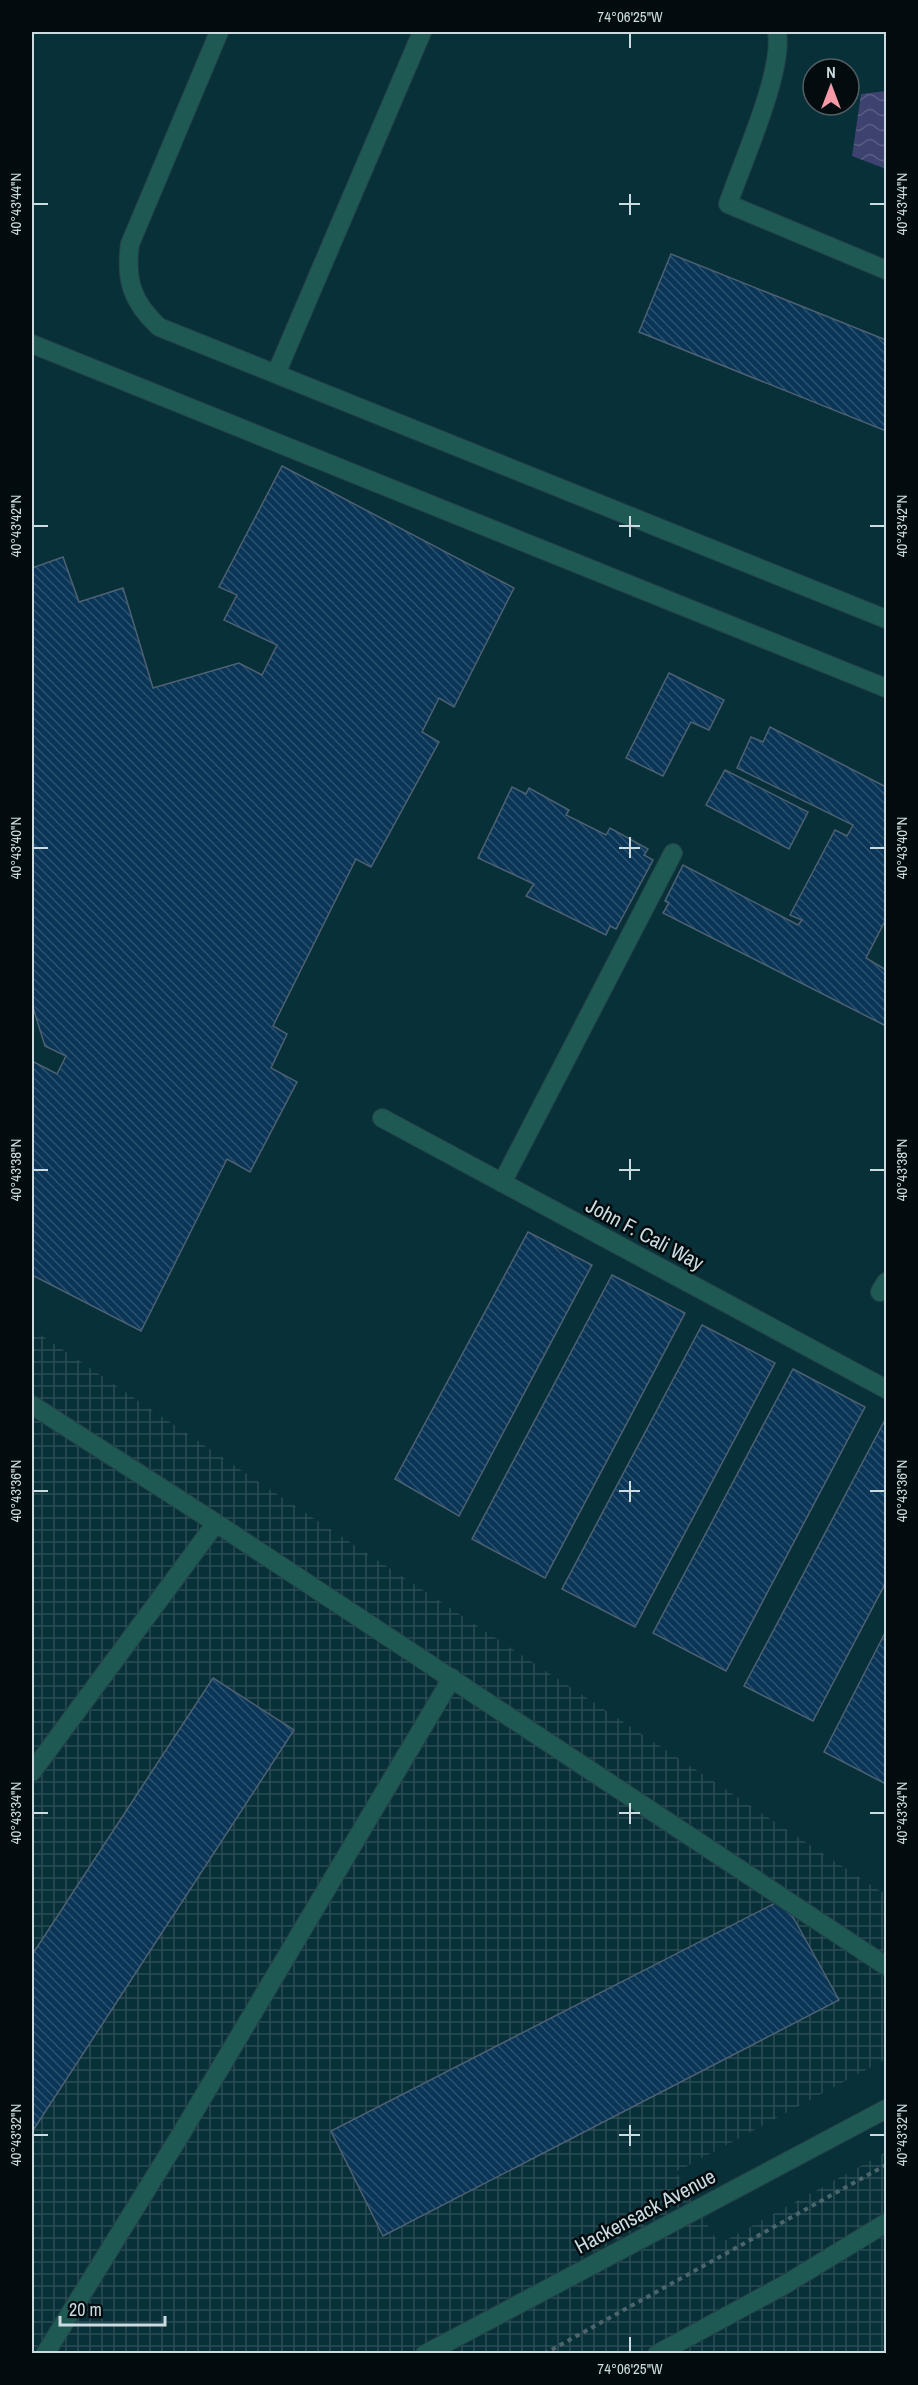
<svg xmlns="http://www.w3.org/2000/svg" width="918" height="2385" viewBox="0 0 918 2385" font-family="'Archivo Narrow',sans-serif">
  <style>
    .built { fill: #083039; fill-rule: evenodd }
    .industrial { fill: url(#industrial-grid) }
    .water { fill: url(#water-waves) }
    .building { fill: url(#building-back-hatch); stroke: #4e6173; stroke-width: 1.5 }
    .lines { fill: none; stroke-linecap: round; stroke-linejoin: round }
    .minor-casing { stroke: #254047; stroke-width: 20 }
    .path { stroke: #4c656b; stroke-width: 4; stroke-dasharray: 4.5 4.5; stroke-linecap: butt }
    .minor { stroke: #1f5953; stroke-width: 18 }
    .ticks { fill: none; stroke: #cbdbe0; stroke-width: 2 }
    .labels { text-anchor: middle; dominant-baseline: central; stroke-width: 5; stroke-linejoin: round; paint-order: stroke }
    .street-label { font-size: 21px; fill: #cbdbe0; stroke: #020b0e }
    .neatline { fill: none; stroke: #cbdbe0; stroke-width: 2 }
    .ticks-label { font-size: 15px; text-anchor: middle; fill: #cbdbe0 }
  </style>
  <defs>
    <pattern id="industrial-grid" width="8" height="8" patternUnits="userSpaceOnUse" patternTransform="scale(1.5)"><rect width="8" height="8" fill="#083039"/><path d="M0 4h8M4 0v8" fill="none" stroke="#2b4d55"/></pattern>
    <pattern id="water-waves" width="16" height="10" patternUnits="userSpaceOnUse" patternTransform="scale(1.5)"><rect width="16" height="10" fill="#3e426f"/><path d="M0 5q4-4 8 0t8 0" fill="none" stroke="#595d83"/></pattern>
    <pattern id="building-back-hatch" width="6" height="6" patternUnits="userSpaceOnUse" patternTransform="scale(1.5)"><rect width="6" height="6" fill="#0a3556"/><path d="M-1 5l2 2M0 0l6 6M5-1l2 2" fill="none" stroke="#2c526e"/></pattern>
  </defs>
  <rect width="100%" height="100%" fill="#05232a"/>
  <path class="built" d="M 32,32 L 886,32 L 886,2353 L 32,2353 ZM 813,69 L 849,69 L 849,105 L 813,105 Z"/>
  <path class="industrial" d="M 32,1329 L 260,1483 L 886,1895 L 886,2059 L 676,2172 L 719,2244 L 886,2152 L 886,2353 L 32,2353 Z"/>
  <path class="water" d="M 886,91 L 886,169 L 852,156 L 861,94 Z"/>
  <path class="building" d="M 671,254 L 886,340 L 886,431 L 639,332 Z
    M 282,466 L 514,588 L 454,707 L 439,698 L 422,732 L 439,742 L 371,867 L 356,859 L 273,1026 L 287,1034 L 271,1068 L 297,1082 L 250,1172 L 227,1159 L 141,1331 L 32,1275 L 32,1061 L 57,1074 L 66,1056 L 45,1046 L 32,1004 L 32,568 L 63,557 L 79,602 L 123,588 L 153,688 L 239,663 L 262,675 L 277,645 L 224,620 L 237,595 L 219,587 Z
    M 669,673 L 724,700 L 709,730 L 691,722 L 663,776 L 626,758 Z
    M 770,727 L 886,787 L 886,919 L 866,958 L 886,970 L 886,1026 L 663,913 L 669,903 L 665,901 L 683,865 L 798,925 L 802,920 L 790,915 L 835,830 L 847,836 L 853,825 L 737,768 L 751,737 L 763,742 Z
    M 725,770 L 808,812 L 789,849 L 706,805 Z
    M 512,787 L 526,794 L 529,788 L 569,810 L 566,815 L 606,835 L 610,828 L 648,849 L 644,855 L 653,860 L 616,929 L 610,926 L 606,935 L 526,896 L 534,884 L 478,858 Z
    M 528,1232 L 592,1265 L 459,1516 L 395,1479 Z
    M 612,1275 L 685,1313 L 545,1578 L 472,1539 Z
    M 702,1325 L 775,1363 L 635,1627 L 562,1589 Z
    M 793,1369 L 865,1407 L 726,1671 L 653,1633 Z
    M 886,1418 L 886,1582 L 813,1721 L 744,1686 Z
    M 886,1631 L 886,1784 L 824,1752 Z
    M 213,1678 L 294,1730 L 32,2132 L 32,1955 Z
    M 783,1899 L 839,2000 L 383,2236 L 331,2131 Z"/>
  <g class="lines">
    <defs>
      <path id="minor" d="M 219,32 L 130,244 C 125,280 132,302 159,327 L 886,619
        M 777,32 C 784,71 742,163 728,204 L 886,270
        M 32,344 L 886,688
        M 276,374 L 422,32
        M 382,1118 L 886,1389
        M 502,1183 L 673,853
        M 880,1292 L 886,1282
        M 32,1405 L 216,1523 L 32,1772
        M 216,1523 L 886,1966
        M 45,2354 L 181,2134 L 452,1678
        M 425,2354 L 886,2109
        M 657,2354 L 786,2284 L 886,2223"/>
    </defs>
    <use href="#minor" class="minor-casing"/>
    <path class="path" d="M 544,2354 L 886,2165"/>
    <use href="#minor" class="minor"/>
  </g>
  <path class="ticks" d="M 630,33 L 630,48M 630,194 L 630,215M 33,204 L 48,204M 619,204 L 640,204M 870,204 L 885,204M 630,516 L 630,537M 33,526 L 48,526M 619,526 L 640,526M 870,526 L 885,526M 630,837 L 630,858M 33,848 L 48,848M 619,848 L 640,848M 870,848 L 885,848M 630,1159 L 630,1180M 33,1170 L 48,1170M 619,1170 L 640,1170M 870,1170 L 885,1170M 630,1481 L 630,1502M 33,1491 L 48,1491M 619,1491 L 640,1491M 870,1491 L 885,1491M 630,1803 L 630,1824M 33,1813 L 48,1813M 619,1813 L 640,1813M 870,1813 L 885,1813M 630,2125 L 630,2146M 33,2135 L 48,2135M 619,2135 L 640,2135M 870,2135 L 885,2135M 630,2337 L 630,2352"/>
  <g class="labels">
    <g class="street-label">
      <text transform="translate(645 1234) rotate(28)">John F. Cali Way</text>
      <text transform="translate(645 2211) rotate(-28)">Hackensack Avenue</text>
    </g>
  </g>
  <rect width="918" height="2385" fill="none" stroke="#020b0e" stroke-width="66"/>
  <g transform="translate(831 87)"><circle r="28" fill="#020b0e" stroke="#525e62" stroke-width="1.5"/>
  <path d="M0-4.5L10 22L0 15L-10 22Z" fill="#f49aa6"/>
  <text y="-9" font-size="16" font-weight="bold" text-anchor="middle" fill="#cbdbe0">N</text>
  </g>
  <path d="M60 2316v9h105v-9" fill="none" stroke="#cbdbe0" stroke-width="3"/>
  <text x="69" y="2316" font-size="18" fill="#cbdbe0" stroke="#020b0e" stroke-width="4.5" paint-order="stroke">20 m</text>
  <rect x="33" y="33" width="852" height="2319" class="neatline"/>
  <g class="ticks-label">
    <text x="630" y="22">74°06'25"W</text>
    <text transform="translate(16 204) rotate(-90)" y="5">40°43'44"N</text>
    <text transform="translate(902 204) rotate(-90)" y="5">40°43'44"N</text>
    <text transform="translate(16 526) rotate(-90)" y="5">40°43'42"N</text>
    <text transform="translate(902 526) rotate(-90)" y="5">40°43'42"N</text>
    <text transform="translate(16 848) rotate(-90)" y="5">40°43'40"N</text>
    <text transform="translate(902 848) rotate(-90)" y="5">40°43'40"N</text>
    <text transform="translate(16 1170) rotate(-90)" y="5">40°43'38"N</text>
    <text transform="translate(902 1170) rotate(-90)" y="5">40°43'38"N</text>
    <text transform="translate(16 1491) rotate(-90)" y="5">40°43'36"N</text>
    <text transform="translate(902 1491) rotate(-90)" y="5">40°43'36"N</text>
    <text transform="translate(16 1813) rotate(-90)" y="5">40°43'34"N</text>
    <text transform="translate(902 1813) rotate(-90)" y="5">40°43'34"N</text>
    <text transform="translate(16 2135) rotate(-90)" y="5">40°43'32"N</text>
    <text transform="translate(902 2135) rotate(-90)" y="5">40°43'32"N</text>
    <text x="630" y="2374">74°06'25"W</text>
  </g>
</svg>
